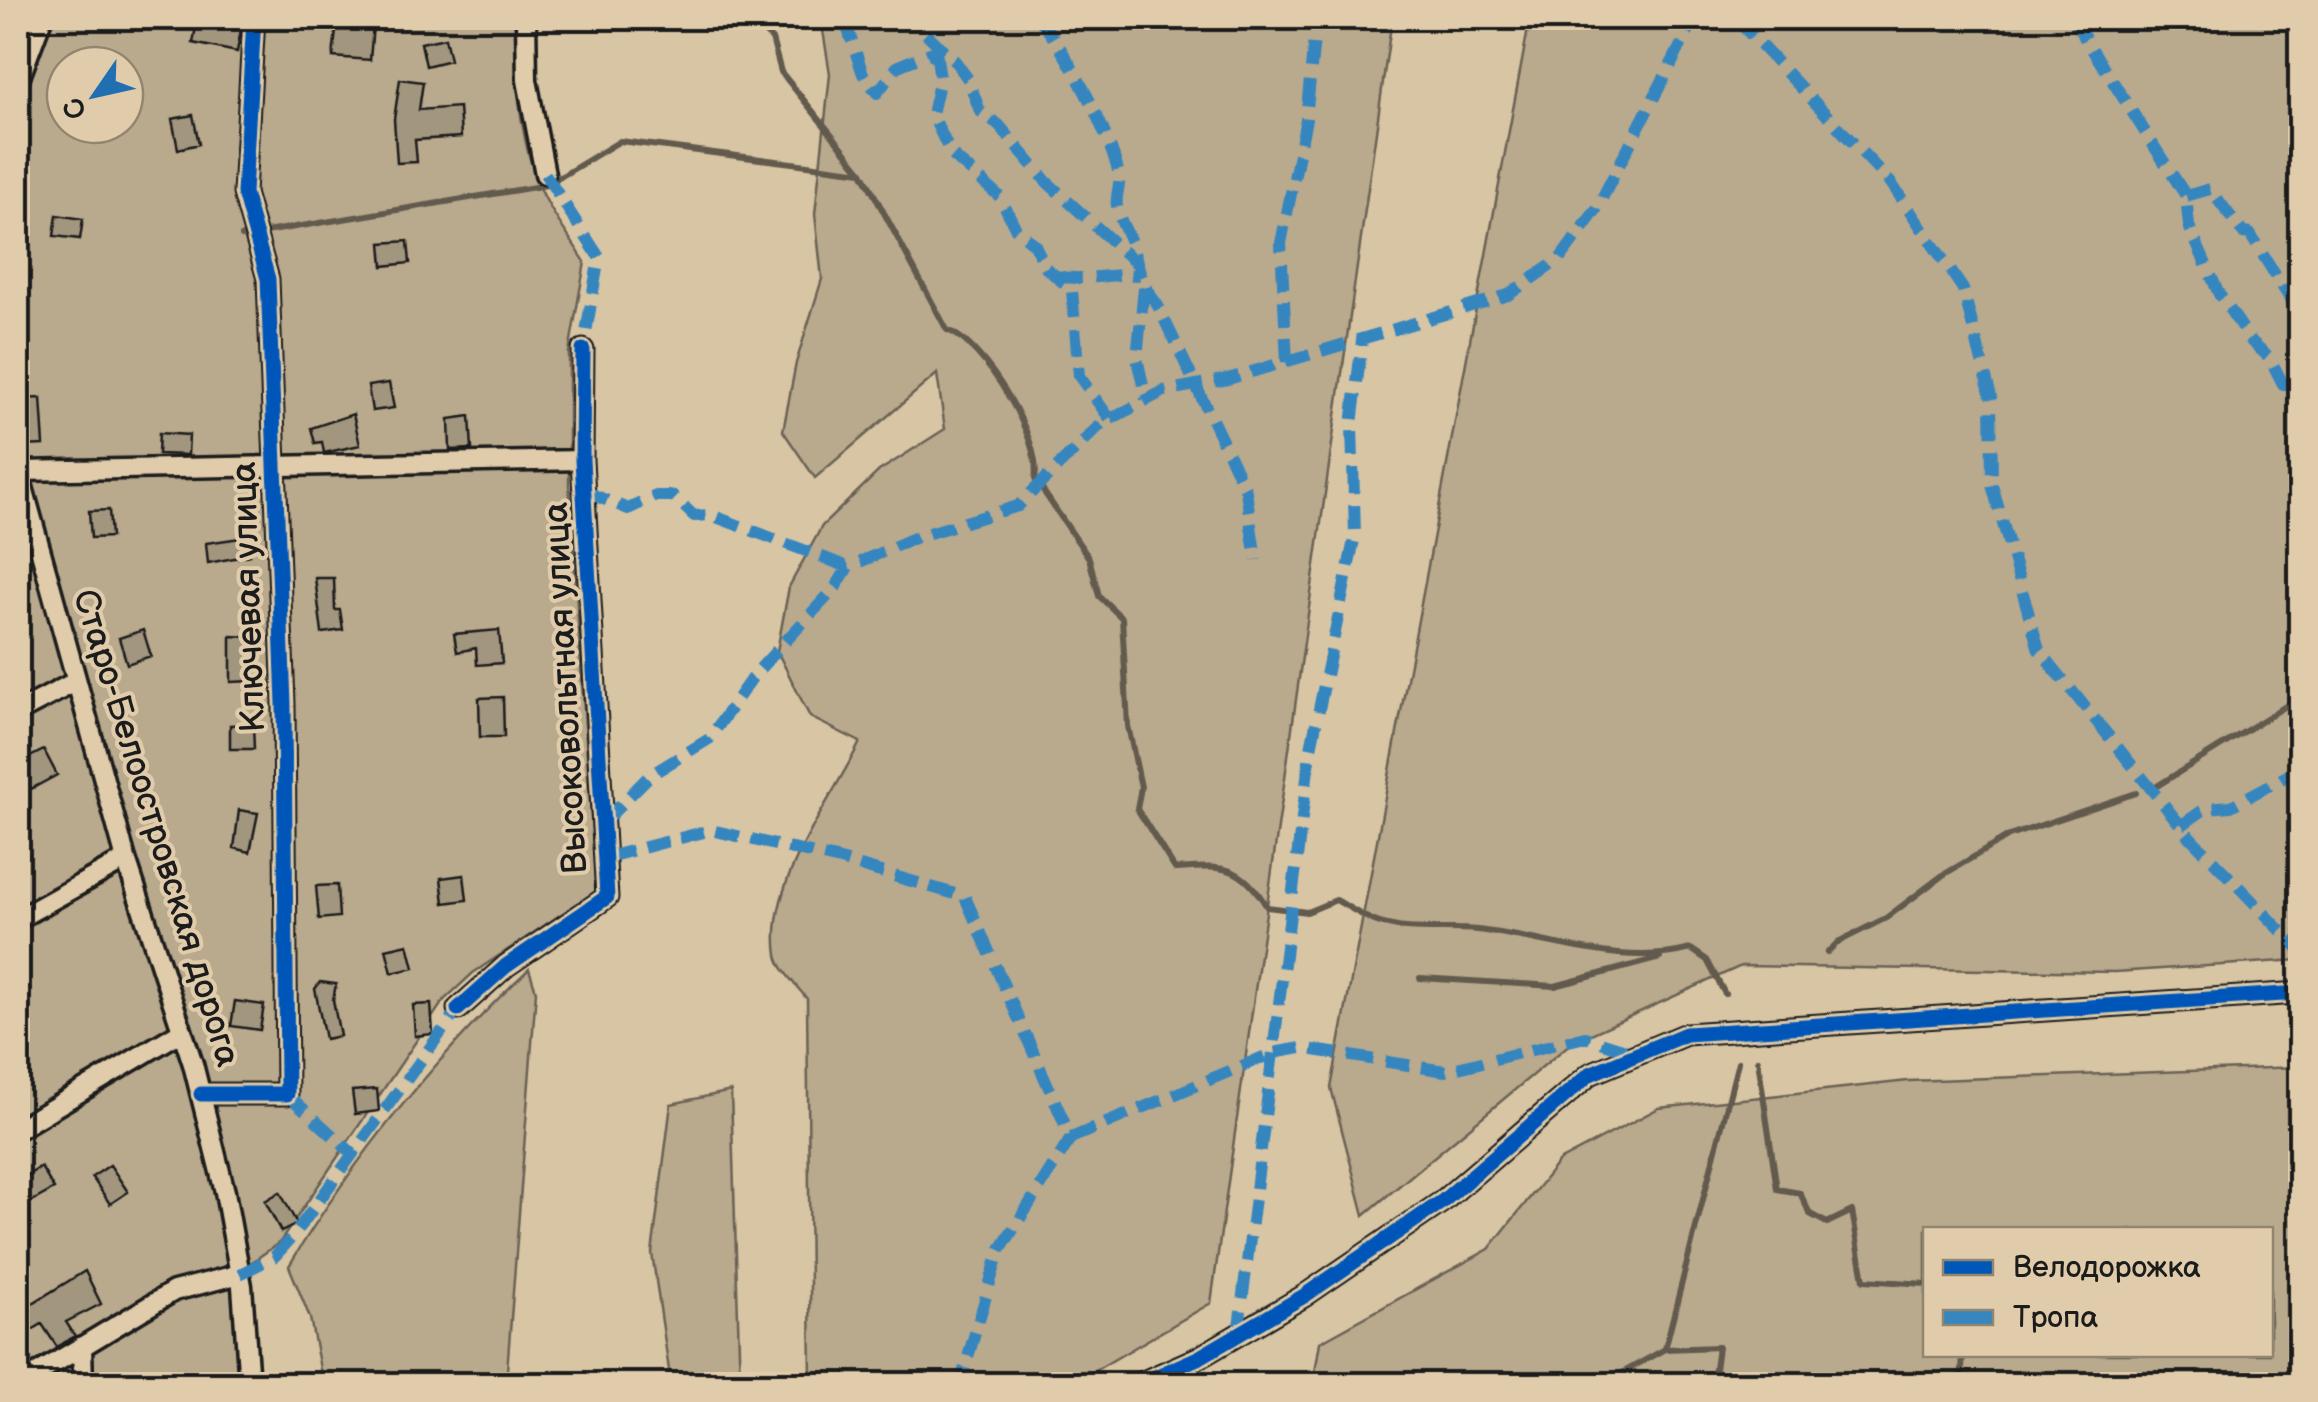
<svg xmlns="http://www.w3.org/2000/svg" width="2318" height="1402" viewBox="0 0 2318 1402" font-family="'Balsamiq Sans',sans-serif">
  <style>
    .green { fill: #b9a98d; stroke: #6a6254; stroke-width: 2.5; fill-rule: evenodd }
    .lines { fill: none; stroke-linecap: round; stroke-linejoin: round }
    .stream { stroke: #625a4e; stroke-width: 6 }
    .building { fill: #a3967f; stroke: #1c1c1c; stroke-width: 2.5 }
    .street-casing { stroke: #1c1c1c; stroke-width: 25 }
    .street { stroke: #e0ccaa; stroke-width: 18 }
    .quiet { stroke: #3686bf; stroke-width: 12; stroke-dasharray: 25 12; stroke-linecap: butt }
    .cycleway-casing { stroke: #e0ccaa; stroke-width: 21 }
    .cycleway { stroke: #0057b8; stroke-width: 15 }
    .labels { text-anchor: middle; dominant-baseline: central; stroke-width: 8; stroke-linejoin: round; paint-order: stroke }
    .street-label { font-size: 35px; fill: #1c1c1c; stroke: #e0ccaa }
  </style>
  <rect width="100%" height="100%" fill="#d8c5a4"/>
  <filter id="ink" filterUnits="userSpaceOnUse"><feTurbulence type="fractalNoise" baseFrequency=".01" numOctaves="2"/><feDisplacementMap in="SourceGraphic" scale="20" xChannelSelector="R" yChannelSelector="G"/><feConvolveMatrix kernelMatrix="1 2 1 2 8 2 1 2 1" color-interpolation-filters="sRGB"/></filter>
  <g filter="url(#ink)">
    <path class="green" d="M 18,18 L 515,18 C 515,75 519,151 547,202 C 558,223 573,242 585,262 L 569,352 L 569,484 L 596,891 L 473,973 L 444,1000 L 280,1242 L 245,1267 L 249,1384 L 18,1384 ZM 65,65 L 125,65 L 125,125 L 65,125 Z
      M 821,18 L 1392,18 L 1211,1303 L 1072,1384 L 811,1384 L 807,999 C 798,987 779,969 777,955 C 766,883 830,804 860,742 L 810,717 L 777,651 L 789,587 L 822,526 L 879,471 L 945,429 L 937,374 L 815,478 L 783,431 L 796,363 L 822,279 L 815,214 L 830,74 Z
      M 1530,18 L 2300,18 L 2300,960 L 2115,972 L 1741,966 L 1571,1043 L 1364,1215 L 1331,1088 Z
      M 529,969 L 536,991 L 506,1384 L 323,1384 L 310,1318 L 289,1266 C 353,1159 438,1054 529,969 Z
      M 2300,1067 L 2300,1384 L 1313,1384 L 1320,1342 L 1489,1249 L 1559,1161 L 1659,1108 L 1908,1081 ZM 1926,1230 L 2270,1230 L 2270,1354 L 1926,1354 Z
      M 731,1091 L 740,1384 L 671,1384 L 652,1253 L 671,1104 Z"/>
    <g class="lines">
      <path class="stream" d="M 734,18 L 748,19 L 772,39 L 781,72 L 862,172
        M 242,236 L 547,185 L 620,141 L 862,172 L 947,330 C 984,343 1043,441 1035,479 L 1089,558 L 1099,596 L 1122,618 L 1128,726 L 1141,787 L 1137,809 L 1175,869 C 1222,866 1241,863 1267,907 L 1307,912 L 1336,900 C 1349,907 1363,917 1377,922 C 1409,933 1444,927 1477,930 C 1547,937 1622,968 1691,949 L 1707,960 L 1725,994
        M 2157,786 L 2300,697
        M 1827,953 L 1838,942 L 1886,918 L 1943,875 L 2009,836 L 2136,793
        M 1420,978 L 1555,986 L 1660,958
        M 1758,1060 L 1777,1189 L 1800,1193 L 1810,1214 L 1827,1223 L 1852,1211 L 1864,1280 L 1926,1284
        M 1665,1349 L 1738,1062
        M 1602,1384 L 1665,1349 L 1718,1347 L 1713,1384
        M 1961,1384 L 1963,1354"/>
    </g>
    <path class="building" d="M 197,21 L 241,29 L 237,52 L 193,43 Z
      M 337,21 L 373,25 L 370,60 L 333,57 Z
      M 445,38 L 450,60 L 426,66 L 421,43 Z
      M 400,79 L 423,82 L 419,110 L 459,107 L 461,137 L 415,140 L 417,162 L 397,163 L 394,119 Z
      M 193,115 L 199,144 L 178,149 L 172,119 Z
      M 57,215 L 83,219 L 80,239 L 54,236 Z
      M 408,241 L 410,263 L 383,266 L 381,243 Z
      M 389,383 L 394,408 L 372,411 L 368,386 Z
      M 41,398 L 44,445 L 22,446 L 19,399 Z
      M 353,414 L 360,445 L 324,453 L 322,442 L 315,443 L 311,428 Z
      M 470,416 L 472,449 L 450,450 L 449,419 Z
      M 159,433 L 189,435 L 188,455 L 158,454 Z
      M 109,510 L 111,537 L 91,538 L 89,511 Z
      M 247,537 L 250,555 L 208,563 L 206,543 Z
      M 315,578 L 334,578 L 335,610 L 340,610 L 343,630 L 322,633 Z
      M 143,630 L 151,656 L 127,664 L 119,638 Z
      M 499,630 L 502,663 L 477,665 L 476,648 L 457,652 L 454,634 Z
      M 231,636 L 252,637 L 252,681 L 231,682 Z
      M 503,697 L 504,737 L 480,737 L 479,698 Z
      M 253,724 L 254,749 L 230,749 L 230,725 Z
      M 44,750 L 57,775 L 31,789 L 18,763 Z
      M 239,810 L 258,813 L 250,852 L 234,848 Z
      M 464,875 L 467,900 L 444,903 L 441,878 Z
      M 337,885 L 339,917 L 319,919 L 316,886 Z
      M 408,944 L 414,968 L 392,973 L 386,949 Z
      M 320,982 L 336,984 L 333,1000 L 340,1036 L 325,1039 L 315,989 Z
      M 235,1001 L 264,1005 L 260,1030 L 231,1026 Z
      M 431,1004 L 433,1034 L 415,1036 L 413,1005 Z
      M 377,1089 L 379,1111 L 355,1114 L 352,1091 Z
      M 110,1165 L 128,1192 L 110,1204 L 92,1177 Z
      M 41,1167 L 54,1189 L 18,1209 L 18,1181 Z
      M 280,1192 L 297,1224 L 281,1232 L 265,1201 Z
      M 85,1271 L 101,1304 L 66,1322 L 75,1336 L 57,1347 L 42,1324 L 32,1330 L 24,1316 L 31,1311 L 28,1306 Z"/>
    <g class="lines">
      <defs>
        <path id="street" d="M 526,18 L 527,80 L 545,174
          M 18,82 L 42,18
          M 18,469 L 126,859 L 193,1064 L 225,1192 L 242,1286 L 249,1384
          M 19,471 L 582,460
          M 18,712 L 75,682
          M 18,919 L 126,859
          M 458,1009 L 506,966 L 607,897 L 582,460 L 583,350
          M 201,1094 L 287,1094 L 284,704 L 268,279 L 244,193 L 254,18
          M 18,1129 L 182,1031
          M 82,1346 L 83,1384
          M 20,1384 L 174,1291 L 240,1274
          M 1139,1384 L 1200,1357 L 1304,1296 L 1443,1201 L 1590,1074 L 1686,1034 L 2300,993"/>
      </defs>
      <use href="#street" class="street-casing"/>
      <use href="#street" class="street"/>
      <path class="quiet" d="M 844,18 L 863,74 L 877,93 L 898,66 L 940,49
        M 895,18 L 911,19 L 955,61 L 968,79 L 980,111 L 999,125 L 1047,182 L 1136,263
        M 1038,18 C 1066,48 1110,135 1119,175 C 1121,185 1115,195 1117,206 C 1119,222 1129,233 1133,248 C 1140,270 1142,286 1157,304 L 1246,491 L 1256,560
        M 1735,18 L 1891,183 L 1963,289 L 1991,397 L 1992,485 L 2039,650 L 2190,837 L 2300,950
        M 2072,18 L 2186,196 L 2189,226 L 2219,294 L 2252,342 L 2269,357 L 2283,384 L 2291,385 L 2300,404
        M 936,51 L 940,79 L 932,114 L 951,154 L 1000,197 L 1016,229 L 1035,245 L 1046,268 L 1072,290 L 1079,376 L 1110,419
        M 545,174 L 599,257 L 583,350
        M 2186,196 L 2210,189 L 2243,233 L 2250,234 L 2300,315
        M 1057,276 C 1085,282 1110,273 1140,275
        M 1144,287 L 1137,358 L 1146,399
        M 1287,362 L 1281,243 L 1306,119 L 1316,18
        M 584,491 L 628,509 L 656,496 L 673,496 L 694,516 L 711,515 L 848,567
        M 604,822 L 649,776 L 709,739 L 754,675 L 836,587 L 848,567 L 919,536 L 1018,506 L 1101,424 L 1164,391 L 1228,379 L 1508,295 L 1560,259 L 1596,210 L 1695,18
        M 2182,825 L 2206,808 L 2231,806 L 2300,769
        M 608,857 L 711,830 L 840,860 L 965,897 L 1071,1138 L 999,1252 L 960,1384
        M 287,1094 L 353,1154
        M 1071,1138 L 1273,1053 L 1301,1048 L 1445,1071 L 1585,1037 L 1638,1054
        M 240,1274 L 275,1256 L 294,1235 L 458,1009
        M 1238,1335 L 1310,753 L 1355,535 L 1352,425 L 1362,340"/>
      <defs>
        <path id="cycleway" d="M 458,1009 L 506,966 L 607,897 L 582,460 L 583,350
          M 201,1094 L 287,1094 L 284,704 L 268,279 L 244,193 L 254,18
          M 1139,1384 L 1200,1357 L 1304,1296 L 1443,1201 L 1590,1074 L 1686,1034 L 2300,993"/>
      </defs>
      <use href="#cycleway" class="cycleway-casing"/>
      <use href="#cycleway" class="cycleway"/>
    </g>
  </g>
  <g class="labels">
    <g class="street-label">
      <text transform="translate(249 597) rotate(-92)">Ключевая улица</text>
      <text transform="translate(566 688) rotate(-93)">Высоковольтная улица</text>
      <text transform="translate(156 828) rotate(73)">Старо-Белоостровская дорога</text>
    </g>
  </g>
  <rect width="2318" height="1402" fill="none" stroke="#e0ccaa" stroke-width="60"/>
  <rect x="30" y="30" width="2258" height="1342" fill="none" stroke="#1c1c1c" stroke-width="4" filter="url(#ink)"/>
  <rect x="1923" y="1227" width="350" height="130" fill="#e0ccaa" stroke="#928671" stroke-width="2.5"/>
  <rect x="1943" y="1260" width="50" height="15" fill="#0057b8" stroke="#928671" stroke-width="2.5"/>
  <text x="2013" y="1277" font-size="30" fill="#1c1c1c">Велодорожка</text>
  <rect x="1943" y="1310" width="50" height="15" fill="#3686bf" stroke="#928671" stroke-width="2.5"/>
  <text x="2013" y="1327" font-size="30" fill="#1c1c1c">Тропа</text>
  <g transform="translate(95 95) rotate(236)"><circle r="48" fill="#e0ccaa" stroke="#928671" stroke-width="2.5"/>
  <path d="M0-8L18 38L0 25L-18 38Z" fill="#1f6fb2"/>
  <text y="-15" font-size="28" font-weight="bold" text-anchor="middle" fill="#1c1c1c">С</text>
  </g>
</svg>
